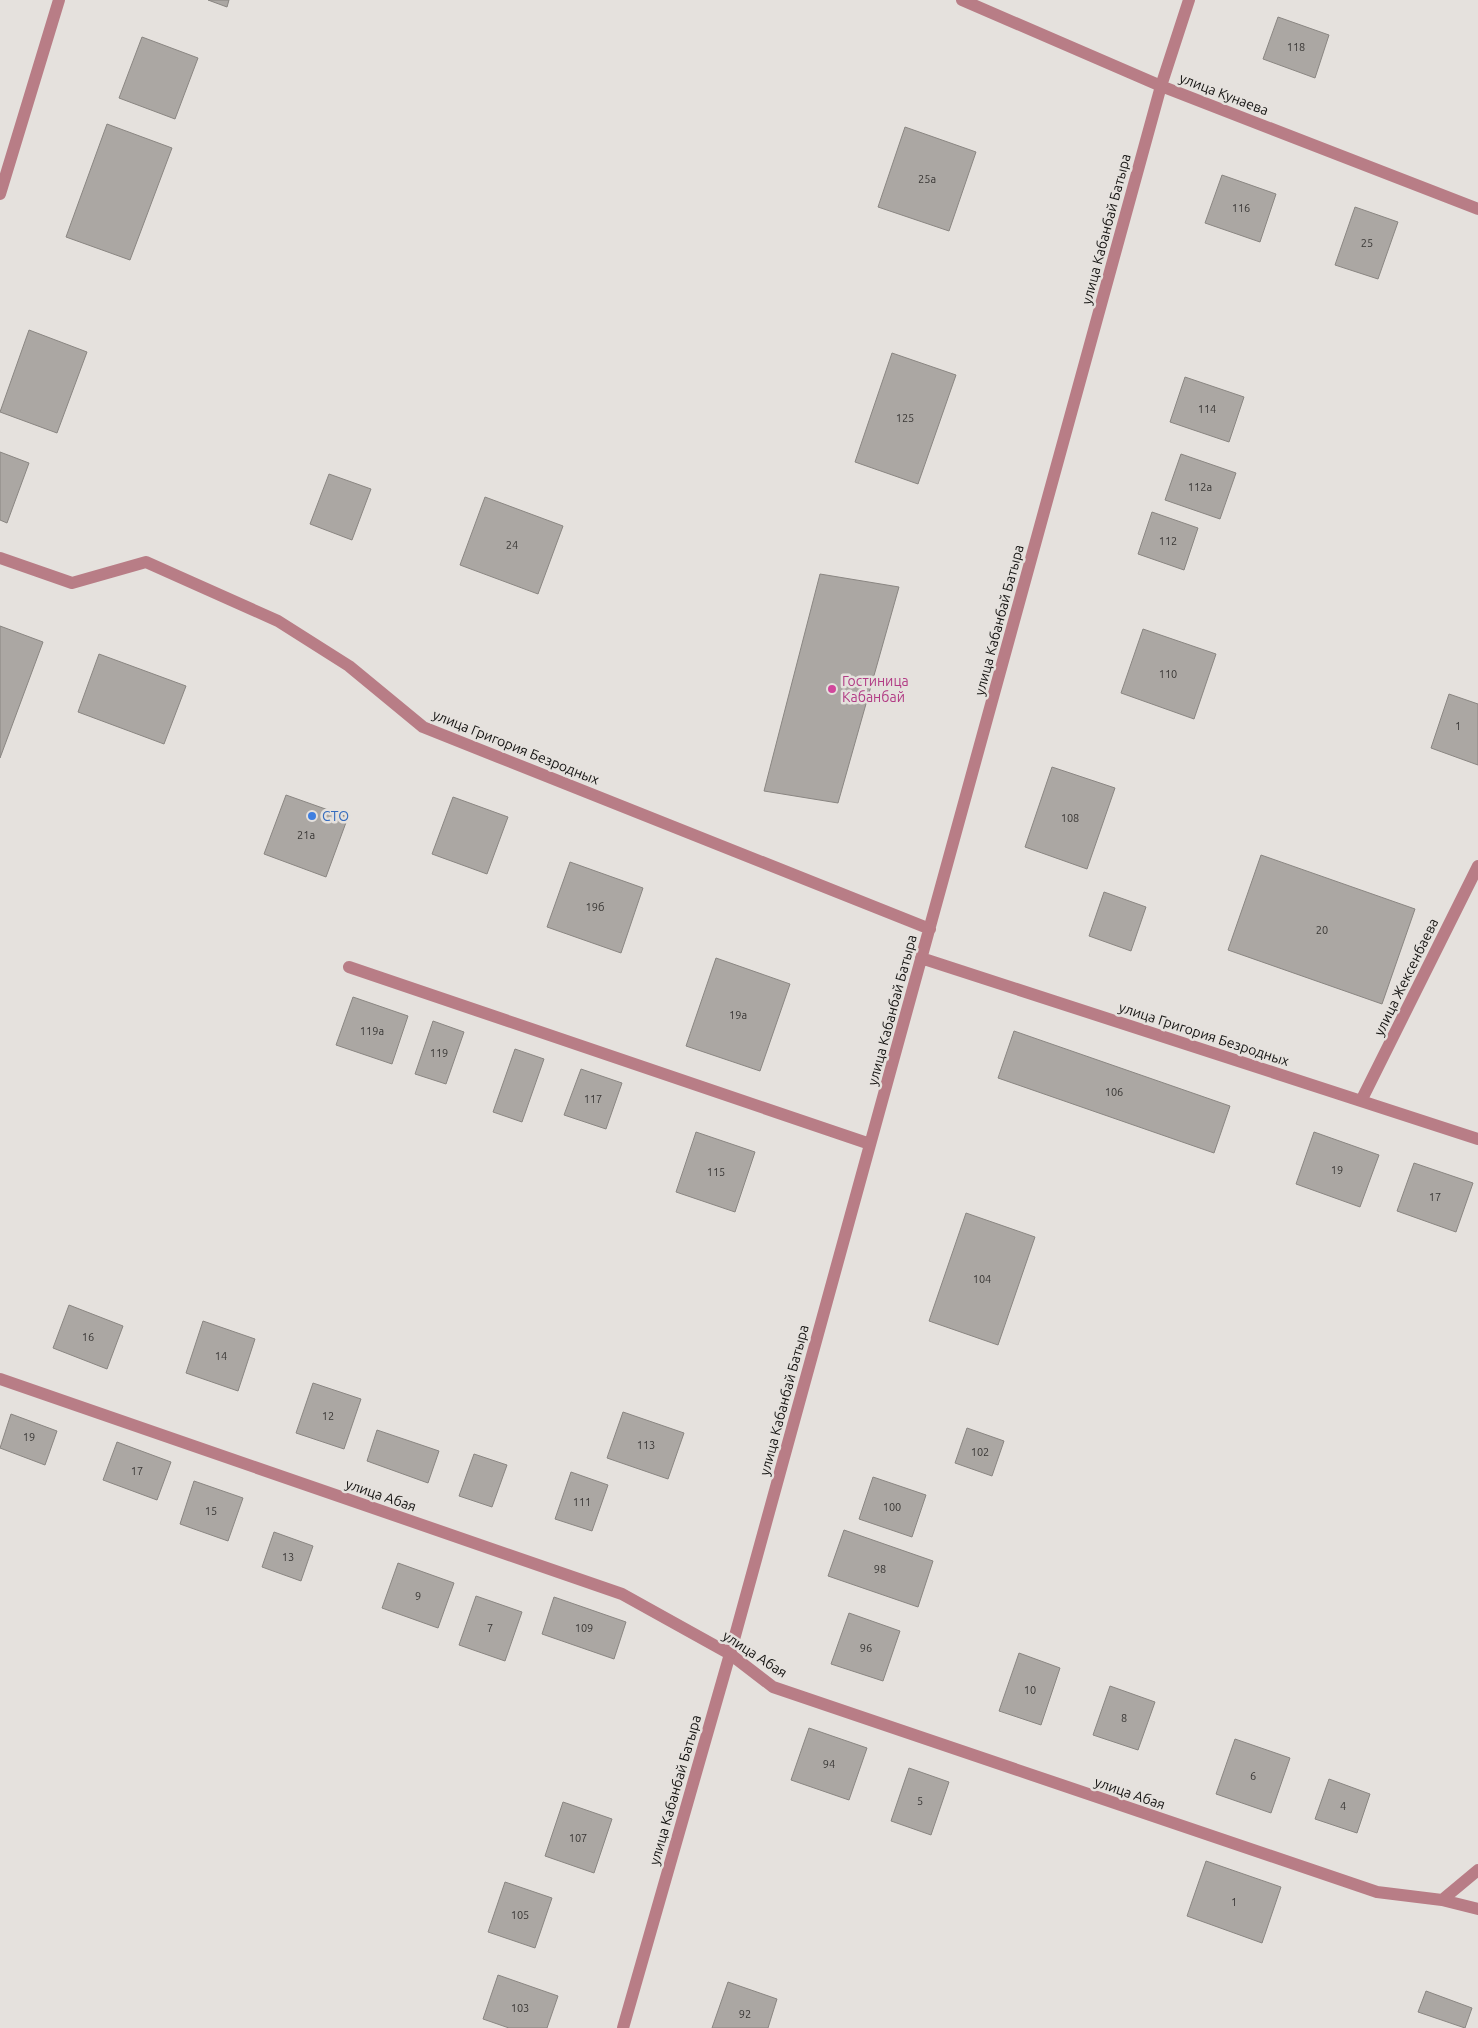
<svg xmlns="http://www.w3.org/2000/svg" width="1478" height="2028" viewBox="0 0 1478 2028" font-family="Ubuntu,sans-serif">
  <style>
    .building { fill: #aba7a3; stroke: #8a8682 }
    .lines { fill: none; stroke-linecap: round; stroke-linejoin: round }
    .minor { stroke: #b87d86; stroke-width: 12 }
    .hotel-dot { fill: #d1479c; stroke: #e5e1dd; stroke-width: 2 }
    .shop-dot { fill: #3f7fe0; stroke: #e5e1dd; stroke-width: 2 }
    .labels { text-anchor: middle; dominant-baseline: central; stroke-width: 5; stroke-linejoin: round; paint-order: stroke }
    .number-label { font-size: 11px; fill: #393735 }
    .street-label { font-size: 14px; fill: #131210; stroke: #e5e1dd }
    .hotel-label { font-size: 14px; fill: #b23c85; stroke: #e5e1dd; text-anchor: start }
    .shop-label { font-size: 14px; fill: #366cbe; stroke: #e5e1dd; text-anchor: start }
  </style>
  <rect width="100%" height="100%" fill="#e5e1dd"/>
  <path class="building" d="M 208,0 L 229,0 L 227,7 Z
    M 1278,17 L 1329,35 L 1315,78 L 1263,59 Z
    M 142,37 L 198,58 L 175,119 L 119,98 Z
    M 107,124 L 172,148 L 130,260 L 66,237 Z
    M 905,127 L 976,152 L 949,231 L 878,207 Z
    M 1222,175 L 1276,194 L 1260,242 L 1205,223 Z
    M 1355,207 L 1398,222 L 1378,279 L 1335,265 Z
    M 29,330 L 87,352 L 57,433 L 0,412 Z
    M 892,353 L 956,375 L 918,484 L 855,462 Z
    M 1185,377 L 1244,397 L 1229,442 L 1170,422 Z
    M 0,452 L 29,463 L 7,523 L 0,520 Z
    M 1181,454 L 1236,473 L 1220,519 L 1165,500 Z
    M 329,474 L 371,489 L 352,540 L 310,524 Z
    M 485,497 L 563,526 L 538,594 L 460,565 Z
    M 1152,512 L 1198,528 L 1184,570 L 1138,554 Z
    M 820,574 L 899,587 L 838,803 L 764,791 Z
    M 0,626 L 43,642 L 0,758 Z
    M 1143,629 L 1216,654 L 1194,719 L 1121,693 Z
    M 99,654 L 186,686 L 164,744 L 78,712 Z
    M 1449,694 L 1478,704 L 1478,765 L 1431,748 Z
    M 1052,767 L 1115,788 L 1087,869 L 1025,847 Z
    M 286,795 L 348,817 L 326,877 L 264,854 Z
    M 453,797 L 508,817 L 487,874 L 432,854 Z
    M 1261,855 L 1415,909 L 1382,1004 L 1228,950 Z
    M 570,862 L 643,888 L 621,953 L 547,927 Z
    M 1104,892 L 1146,907 L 1131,951 L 1089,936 Z
    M 716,958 L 790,984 L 760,1071 L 686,1046 Z
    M 353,997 L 408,1016 L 392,1064 L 336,1045 Z
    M 433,1021 L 464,1032 L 446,1084 L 415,1074 Z
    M 1014,1031 L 1230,1106 L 1214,1153 L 998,1078 Z
    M 515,1049 L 544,1059 L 522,1122 L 493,1112 Z
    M 581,1069 L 622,1083 L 606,1129 L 564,1115 Z
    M 696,1132 L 755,1152 L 735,1212 L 676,1192 Z
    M 1314,1132 L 1379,1155 L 1360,1207 L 1296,1184 Z
    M 1414,1163 L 1473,1183 L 1456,1232 L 1397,1211 Z
    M 966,1213 L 1035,1237 L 998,1345 L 929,1321 Z
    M 69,1305 L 123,1326 L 107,1369 L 53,1348 Z
    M 203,1321 L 255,1339 L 238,1391 L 186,1373 Z
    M 313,1383 L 361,1399 L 344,1449 L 296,1433 Z
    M 623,1412 L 684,1433 L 668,1479 L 607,1458 Z
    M 11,1414 L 57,1431 L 45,1465 L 0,1448 Z
    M 967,1428 L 1004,1441 L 992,1476 L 955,1463 Z
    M 377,1430 L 439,1451 L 428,1483 L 367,1461 Z
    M 117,1442 L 171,1462 L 157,1500 L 103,1480 Z
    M 474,1454 L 507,1465 L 492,1507 L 459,1496 Z
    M 571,1472 L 608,1485 L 592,1531 L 555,1519 Z
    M 873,1477 L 926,1495 L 912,1537 L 859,1519 Z
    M 194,1481 L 243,1498 L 228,1541 L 180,1524 Z
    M 844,1530 L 933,1561 L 918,1607 L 828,1576 Z
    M 274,1532 L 313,1546 L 301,1581 L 262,1567 Z
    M 398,1563 L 454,1583 L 438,1628 L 382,1608 Z
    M 476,1596 L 522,1612 L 505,1661 L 459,1645 Z
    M 554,1597 L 626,1622 L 614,1659 L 542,1634 Z
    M 849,1613 L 900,1631 L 883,1681 L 831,1664 Z
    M 1019,1653 L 1060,1668 L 1041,1725 L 999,1711 Z
    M 1110,1686 L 1155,1702 L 1138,1750 L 1093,1735 Z
    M 809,1728 L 867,1748 L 849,1800 L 791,1780 Z
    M 1235,1739 L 1290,1758 L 1271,1813 L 1216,1794 Z
    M 909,1768 L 949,1782 L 931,1835 L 891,1821 Z
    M 1329,1779 L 1370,1794 L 1357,1833 L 1315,1819 Z
    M 563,1802 L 612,1819 L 594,1873 L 545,1856 Z
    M 1206,1861 L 1281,1887 L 1262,1943 L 1187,1916 Z
    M 505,1882 L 552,1898 L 535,1948 L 488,1932 Z
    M 498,1975 L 558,1996 L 547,2028 L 509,2028 L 483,2019 Z
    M 728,1982 L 777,1999 L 768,2028 L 712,2028 Z
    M 1426,1991 L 1472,2008 L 1465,2028 L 1418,2012 Z"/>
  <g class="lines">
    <path class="minor" d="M 962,0 L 1161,86 L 1478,209
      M 0,194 L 59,0
      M 0,558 L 72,583 L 146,562 L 278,621 L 349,666 L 423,727 L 930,929
      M 921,958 L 1478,1139
      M 349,967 L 870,1144
      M 1361,1101 L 1478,866
      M 0,1379 L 622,1594 L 730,1654 L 773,1687 L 1377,1892 L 1442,1900 L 1478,1909
      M 1442,1900 L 1478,1870
      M 623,2028 L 730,1654 L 1161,86 L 1189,0"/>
  </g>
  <circle class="hotel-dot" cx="832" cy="689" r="5"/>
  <circle class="shop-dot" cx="312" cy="816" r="5"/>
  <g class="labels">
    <g class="number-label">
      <text x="1296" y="47">118</text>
      <text x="927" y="179">25а</text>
      <text x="1241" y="208">116</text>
      <text x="1367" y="243">25</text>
      <text x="1207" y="409">114</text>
      <text x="905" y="418">125</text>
      <text x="1200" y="487">112а</text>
      <text x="1168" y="541">112</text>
      <text x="512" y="545">24</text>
      <text x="1168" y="674">110</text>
      <text x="1458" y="726">1</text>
      <text x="1070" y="818">108</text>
      <text x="306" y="835">21а</text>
      <text x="595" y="907">19б</text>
      <text x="1322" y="930">20</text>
      <text x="738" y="1015">19а</text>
      <text x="372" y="1031">119а</text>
      <text x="439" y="1053">119</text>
      <text x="1114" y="1092">106</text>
      <text x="593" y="1099">117</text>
      <text x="1337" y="1170">19</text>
      <text x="716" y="1172">115</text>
      <text x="1435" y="1197">17</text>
      <text x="982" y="1279">104</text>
      <text x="88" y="1337">16</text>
      <text x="221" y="1356">14</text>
      <text x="328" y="1416">12</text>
      <text x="29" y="1437">19</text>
      <text x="646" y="1445">113</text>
      <text x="980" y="1452">102</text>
      <text x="137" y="1471">17</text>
      <text x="582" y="1502">111</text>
      <text x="892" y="1507">100</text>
      <text x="211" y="1511">15</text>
      <text x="288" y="1557">13</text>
      <text x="880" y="1569">98</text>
      <text x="418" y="1596">9</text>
      <text x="490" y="1628">7</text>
      <text x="584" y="1628">109</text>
      <text x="866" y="1648">96</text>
      <text x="1030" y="1690">10</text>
      <text x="1124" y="1718">8</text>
      <text x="829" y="1764">94</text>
      <text x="1253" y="1776">6</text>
      <text x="920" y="1801">5</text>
      <text x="1343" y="1806">4</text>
      <text x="578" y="1838">107</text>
      <text x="1234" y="1902">1</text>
      <text x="520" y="1915">105</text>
      <text x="520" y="2008">103</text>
      <text x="745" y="2014">92</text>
    </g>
    <g class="street-label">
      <text transform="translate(1224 94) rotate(21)">улица Кунаева</text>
      <text transform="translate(1106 229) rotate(-75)">улица Кабанбай Батыра</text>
      <text transform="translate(999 620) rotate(-75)">улица Кабанбай Батыра</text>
      <text transform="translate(516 747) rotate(22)">улица Григория Безродных</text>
      <text transform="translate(1406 977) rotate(-64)">улица Жексенбаева</text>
      <text transform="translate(892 1010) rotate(-75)">улица Кабанбай Батыра</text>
      <text transform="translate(1204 1034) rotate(18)">улица Григория Безродных</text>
      <text transform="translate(784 1400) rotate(-75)">улица Кабанбай Батыра</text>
      <text transform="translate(381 1495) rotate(19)">улица Абая</text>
      <text transform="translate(755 1654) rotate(33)">улица Абая</text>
      <text transform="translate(675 1790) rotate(-74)">улица Кабанбай Батыра</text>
      <text transform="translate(1130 1793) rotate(19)">улица Абая</text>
    </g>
    <g class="hotel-label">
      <text x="842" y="681">Гостиница<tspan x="842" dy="16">Кабанбай</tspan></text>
    </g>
    <g class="shop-label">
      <text x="322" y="816">СТО</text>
    </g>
  </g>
</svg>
